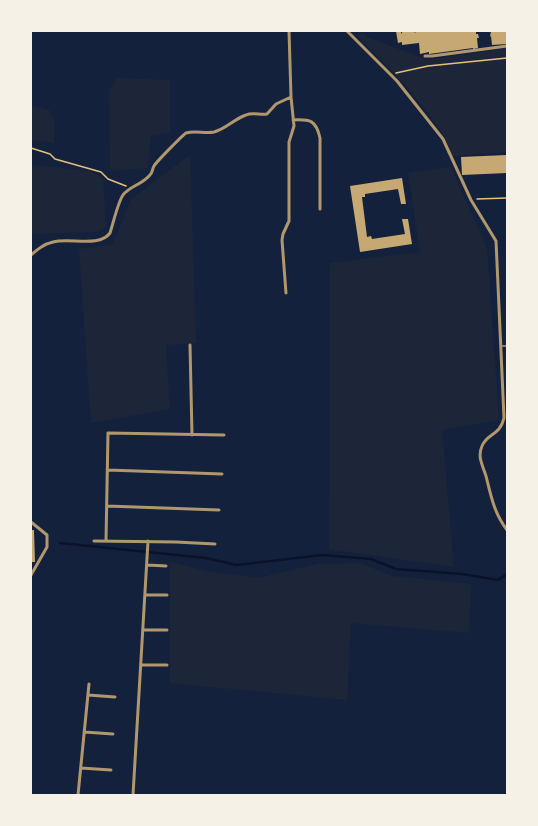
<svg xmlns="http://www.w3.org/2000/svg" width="538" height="826" viewBox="0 0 538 826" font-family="'PT Sans',sans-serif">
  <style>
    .green { fill: #1d2539 }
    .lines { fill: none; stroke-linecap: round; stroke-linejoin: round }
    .stream { stroke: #0b132b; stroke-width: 2.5 }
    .building { fill: #c6a872 }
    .path { stroke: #e5c07b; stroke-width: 1.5 }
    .service { stroke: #b1986c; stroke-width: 1.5 }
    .minor { stroke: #b1986c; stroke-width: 3 }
  </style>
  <rect width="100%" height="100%" fill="#14213d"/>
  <path class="green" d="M 363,32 L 365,36 L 427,60 L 507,48 L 507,152 L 453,156 L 442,132 L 409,89 L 357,35 Z
    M 117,78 L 170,80 L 170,133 L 151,136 L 148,168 L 110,171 L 109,91 Z
    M 31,105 L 49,110 L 55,122 L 54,143 L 31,140 Z
    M 190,155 L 196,343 L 166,345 L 170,409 L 91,423 L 79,249 L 113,244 L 131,199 Z
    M 31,165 L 91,171 L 103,179 L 106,227 L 98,232 L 31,234 Z
    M 451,167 L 487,248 L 499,420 L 442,430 L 454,567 L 329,549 L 330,263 L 420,252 L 408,173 Z
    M 170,562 L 211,572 L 257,578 L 318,564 L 360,563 L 392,576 L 471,584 L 469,633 L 351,623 L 347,700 L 170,683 Z"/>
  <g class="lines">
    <path class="stream" d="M 60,543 L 206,558 L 236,565 L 322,555 L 371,559 L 396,569 L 462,574 L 498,580 L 507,574"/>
  </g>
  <path class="building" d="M 396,31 L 401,31 L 401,34 L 403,31 L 414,31 L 415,33 L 416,31 L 476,31 L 476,34 L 478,34 L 479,38 L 477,38 L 478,48 L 473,49 L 473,48 L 429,54 L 429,52 L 420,54 L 419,43 L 402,45 L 402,42 L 398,43 Z
    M 491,31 L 507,31 L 507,44 L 492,45 L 491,36 L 490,37 Z
    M 507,155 L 507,173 L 462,175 L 461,157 Z
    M 402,178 L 406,204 L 401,204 L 398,189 L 365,194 L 365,197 L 362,197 L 367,237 L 371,236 L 372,239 L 405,234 L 402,219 L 408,219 L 412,244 L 360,252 L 350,186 Z
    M 31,530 L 34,530 L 35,562 L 31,562 Z"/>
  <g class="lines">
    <path class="path" d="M 396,73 L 428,66 L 507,58
      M 31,148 L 50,154 L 55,159 L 101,172 L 108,179 L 126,186
      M 477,199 L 507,198"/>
    <path class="service" d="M 501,346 L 507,346"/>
    <path class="minor" d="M 347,31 L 397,81 L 443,139 L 471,200 L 496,241 L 504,418 C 500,436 487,433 482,446 C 477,457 483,466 486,476 C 491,496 494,513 507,530
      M 425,56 L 432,56 L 507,46
      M 293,120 C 310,119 316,120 320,138 L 320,209
      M 31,255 C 38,249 44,244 53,242 C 69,237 99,248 110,233 C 113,224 118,202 123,195 C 130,186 141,185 149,176 C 153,173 152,169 154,166 C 157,161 183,135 186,133 C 195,130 205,134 214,132 C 226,129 234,119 246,115 C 252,112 260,115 267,114 L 276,104 L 291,97 L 289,31
      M 286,293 L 282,240 L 283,234 L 289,221 L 289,142 L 294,126 L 291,97
      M 190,345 L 192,435
      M 108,470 L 222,474
      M 107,506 L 219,510
      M 31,522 L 47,535 L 47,547 L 31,575
      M 94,541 L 176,542 L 215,544
      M 106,541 L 108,433 L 224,435
      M 148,565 L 166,566
      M 146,595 L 167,595
      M 143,630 L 167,630
      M 141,665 L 167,665
      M 88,695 L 115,697
      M 84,732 L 113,734
      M 81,768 L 111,770
      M 78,795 L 89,684
      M 133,795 L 148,541"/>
  </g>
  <rect width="538" height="826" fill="none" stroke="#f6f1e7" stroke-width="64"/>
</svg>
